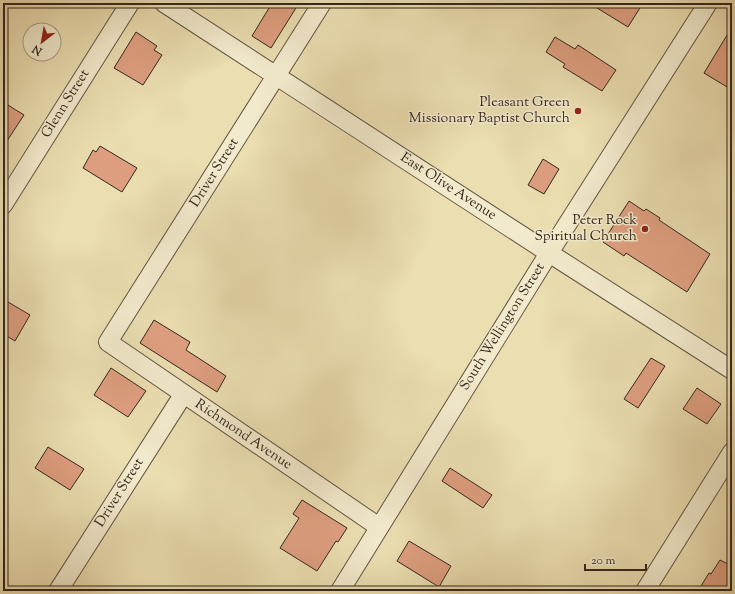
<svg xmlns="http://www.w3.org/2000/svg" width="735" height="594" viewBox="0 0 735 594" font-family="'Sorts Mill Goudy',serif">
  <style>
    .building { fill: #de9f80; stroke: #33271e }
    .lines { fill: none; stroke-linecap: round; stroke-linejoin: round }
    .street-casing { stroke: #615543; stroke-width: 20 }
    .street { stroke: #f2eacc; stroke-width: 18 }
    .poi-dot { fill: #8f2418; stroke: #f2eacc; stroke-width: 1.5 }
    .labels { text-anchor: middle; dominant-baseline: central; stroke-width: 3; stroke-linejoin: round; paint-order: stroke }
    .poi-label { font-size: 14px; fill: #33271e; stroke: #f2eacc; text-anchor: end }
    .street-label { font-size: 14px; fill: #33271e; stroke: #f2eacc }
  </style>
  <rect width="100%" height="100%" fill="#ebdeb1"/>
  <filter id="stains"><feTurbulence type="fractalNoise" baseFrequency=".005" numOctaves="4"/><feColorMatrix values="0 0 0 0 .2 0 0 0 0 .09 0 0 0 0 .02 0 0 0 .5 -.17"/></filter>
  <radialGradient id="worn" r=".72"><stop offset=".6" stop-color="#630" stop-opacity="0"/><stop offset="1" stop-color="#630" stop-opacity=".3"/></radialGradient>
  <path class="building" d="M 272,3 L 299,3 L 271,48 L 252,36 Z
    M 589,3 L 643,3 L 628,27 Z
    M 732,27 L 732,90 L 704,73 Z
    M 136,32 L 157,46 L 154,50 L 162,55 L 143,85 L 114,68 Z
    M 555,37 L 575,49 L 578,45 L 616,70 L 602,91 L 563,67 L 565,64 L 546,52 Z
    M 3,102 L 24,115 L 3,147 Z
    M 100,146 L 137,168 L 122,192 L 83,168 L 93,150 L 96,152 Z
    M 543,159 L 559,169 L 544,194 L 528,185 Z
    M 629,201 L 644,211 L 646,209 L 660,218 L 659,220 L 710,254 L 687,292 L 626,253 L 624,256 L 603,242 Z
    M 3,299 L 30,315 L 15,341 L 3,334 Z
    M 154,320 L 190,342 L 186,350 L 226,376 L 217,392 L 140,343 Z
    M 651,358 L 665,366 L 638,408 L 624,399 Z
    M 111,368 L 146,391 L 128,417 L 94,395 Z
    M 697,388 L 721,404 L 707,424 L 683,409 Z
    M 48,447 L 84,469 L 70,490 L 35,468 Z
    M 450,468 L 492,495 L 483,508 L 442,481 Z
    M 302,500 L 347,528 L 338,542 L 336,541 L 317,571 L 280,548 L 299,518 L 293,514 Z
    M 409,541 L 451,566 L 439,587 L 397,561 Z
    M 720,560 L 732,566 L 732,591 L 698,591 L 709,573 L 711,574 Z"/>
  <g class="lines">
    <defs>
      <path id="street" d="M 164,3 L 549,253 L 732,370
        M 322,3 L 108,342 L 379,527
        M 3,205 L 130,3
        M 58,591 L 183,395
        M 340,591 L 549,253 L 708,3
        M 645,591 L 732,452"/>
    </defs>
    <use href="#street" class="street-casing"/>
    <use href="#street" class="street"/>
  </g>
  <g class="poi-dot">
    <circle cx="578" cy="111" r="4"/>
    <circle cx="645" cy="229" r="4"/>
  </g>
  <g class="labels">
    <g class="poi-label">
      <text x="570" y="103">Pleasant Green<tspan x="570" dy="16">Missionary Baptist Church</tspan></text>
      <text x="637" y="221">Peter Rock<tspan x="637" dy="16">Spiritual Church</tspan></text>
    </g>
    <g class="street-label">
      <text transform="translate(66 104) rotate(-58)">Glenn Street</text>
      <text transform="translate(215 173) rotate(-58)">Driver Street</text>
      <text transform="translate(448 187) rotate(33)">East Olive Avenue</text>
      <text transform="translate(503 327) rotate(-58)">South Wellington Street</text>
      <text transform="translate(243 435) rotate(34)">Richmond Avenue</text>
      <text transform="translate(120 493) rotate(-58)">Driver Street</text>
    </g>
  </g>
  <rect width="735" height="594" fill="none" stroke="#ebdeb1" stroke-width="16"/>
  <rect x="4" y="4" width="727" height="586" fill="none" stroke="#33271e" stroke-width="2"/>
  <rect x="8" y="8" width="719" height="578" fill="none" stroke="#33271e"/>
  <g transform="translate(42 42) rotate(211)"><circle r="19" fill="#f2eacc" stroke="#a69c86"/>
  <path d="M0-3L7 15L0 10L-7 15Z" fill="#8f2418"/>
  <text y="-6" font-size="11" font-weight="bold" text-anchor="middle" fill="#33271e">N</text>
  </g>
  <path d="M585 564v6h61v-6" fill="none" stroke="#33271e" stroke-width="2"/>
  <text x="591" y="564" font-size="12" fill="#33271e" stroke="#f2eacc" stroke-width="3" paint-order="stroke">20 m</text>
  <rect width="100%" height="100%" filter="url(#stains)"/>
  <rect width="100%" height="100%" fill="url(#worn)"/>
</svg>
